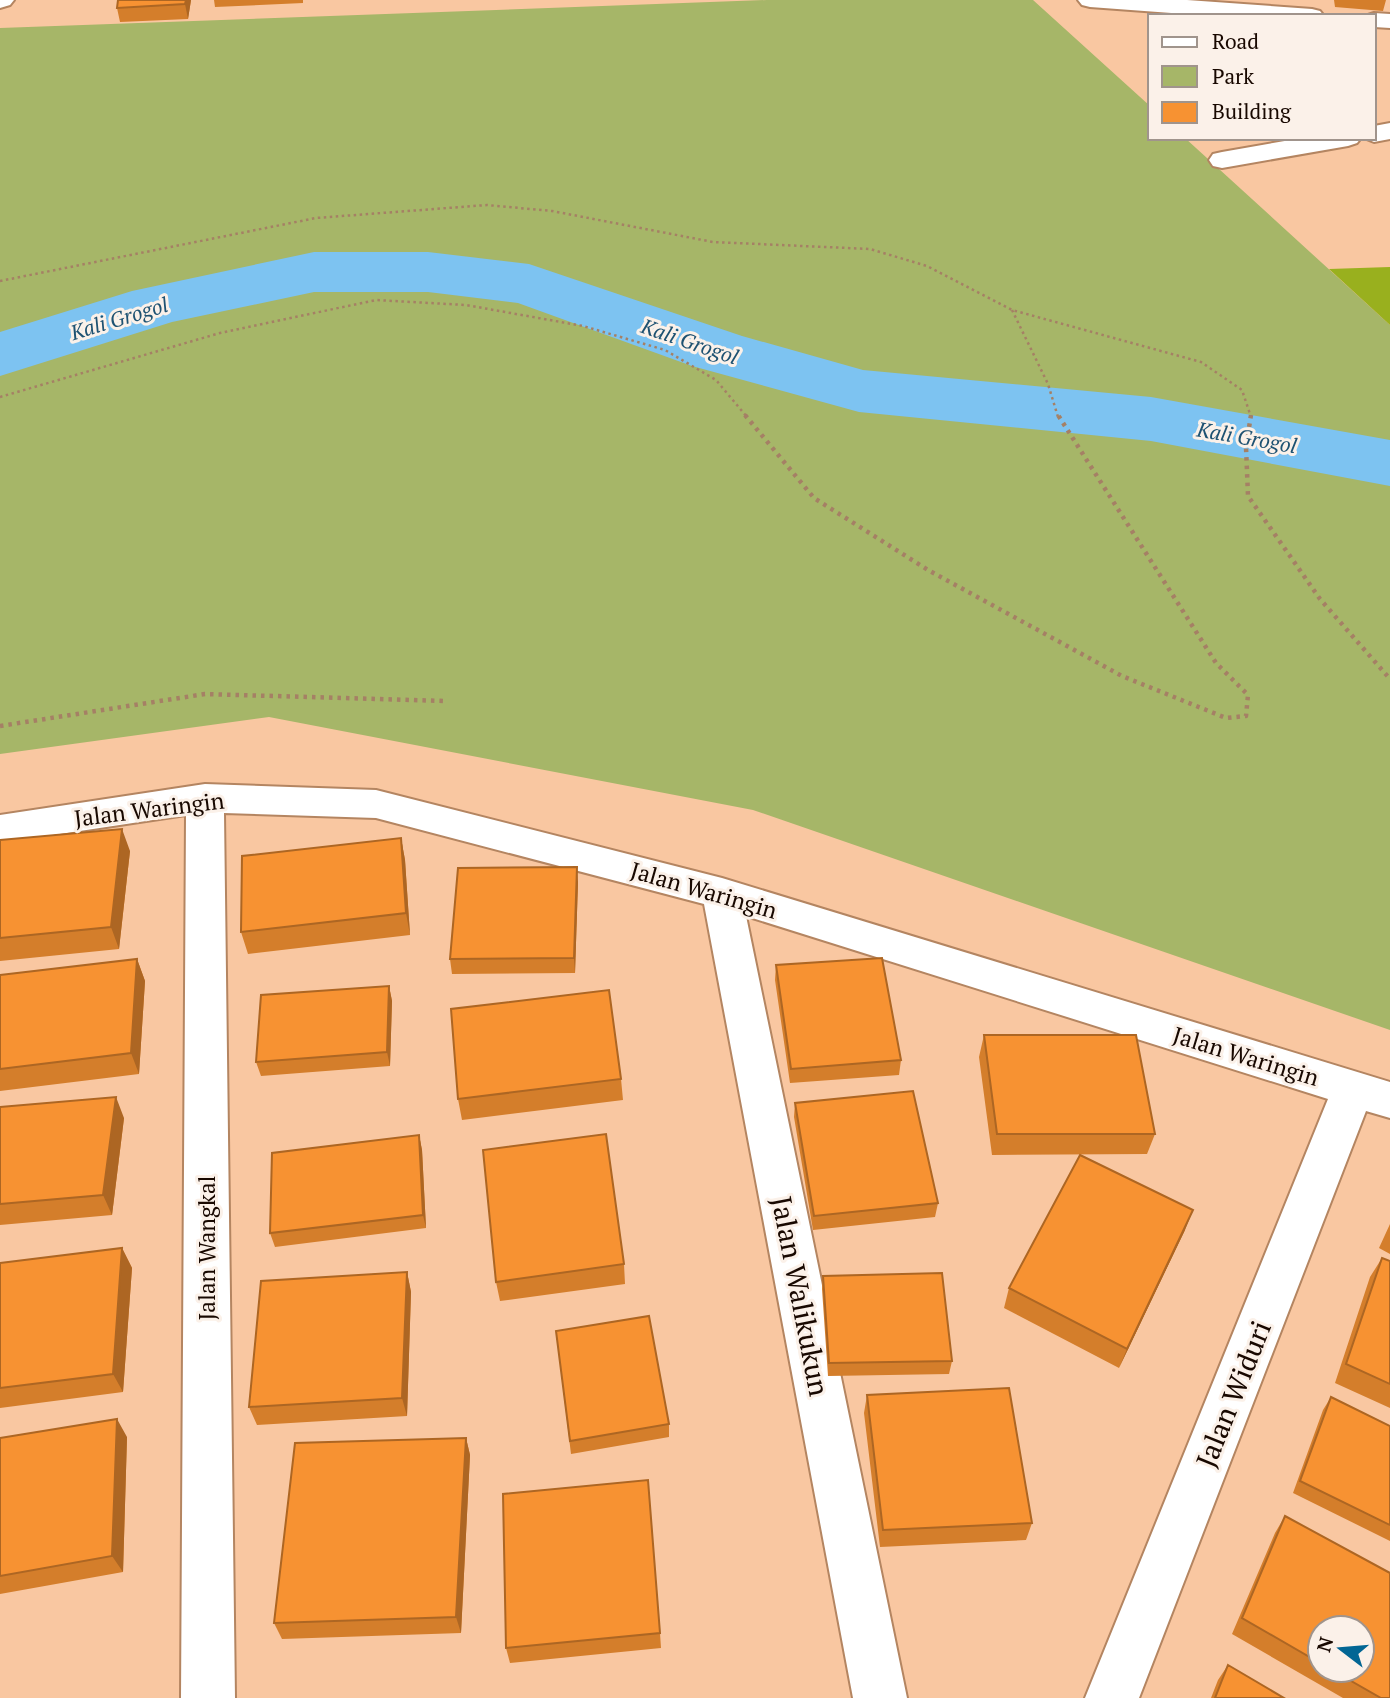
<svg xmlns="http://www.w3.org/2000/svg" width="1390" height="1698" viewBox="0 0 1390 1698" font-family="'PT Serif',serif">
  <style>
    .green { fill: #a6b668 }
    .forest { fill: #99b01e }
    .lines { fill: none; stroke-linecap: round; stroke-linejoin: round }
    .river { fill: #7dc3f1; fill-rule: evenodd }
    .minor-casing { stroke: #b48561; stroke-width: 4 }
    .path-far1 { stroke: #a58065; stroke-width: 2.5; stroke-dasharray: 2.5 3.5; stroke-linecap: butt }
    .path { stroke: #a58065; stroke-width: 4.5; stroke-dasharray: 3.5 5; stroke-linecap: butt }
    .minor { fill: #fff; fill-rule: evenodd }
    .wall { fill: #d47e2b; fill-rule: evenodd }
    .shaded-wall { fill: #ad6623 }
    .building { fill: #f79232; stroke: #ad6623; stroke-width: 2 }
    .labels { text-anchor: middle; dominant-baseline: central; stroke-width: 6; stroke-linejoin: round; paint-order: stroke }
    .far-water-label { font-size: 21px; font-style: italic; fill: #1e5272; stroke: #fbf1e9 }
    .street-label { font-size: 23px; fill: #180800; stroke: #fbf1e9 }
    .near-street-label { font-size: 28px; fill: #180800; stroke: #fbf1e9 }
  </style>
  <rect width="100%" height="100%" fill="#f9c7a1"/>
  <path class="green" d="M 767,0 L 1033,0 L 1150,106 L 1150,138 L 1185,138 L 1390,325 L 1390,1030 L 753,810 L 269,717 L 0,754 L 0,28 Z"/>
  <path class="forest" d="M 1390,267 L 1390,325 L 1329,269 Z"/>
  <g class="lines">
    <path class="river" d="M 314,252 L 428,252 L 529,264 L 742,336 L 863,370 L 1151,397 L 1390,440 L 1390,486 L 1151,441 L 859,412 L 692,366 L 518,303 L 428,292 L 314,292 L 172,322 L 0,376 L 0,332 L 132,291 Z"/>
    <defs>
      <path id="minor" d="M 0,0 L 14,0 L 10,5 L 0,8 Z
        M 1078,0 L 1187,0 L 1312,9 L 1320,11 L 1324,16 L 1212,16 L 1090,7 L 1082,5 Z
        M 1374,13 L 1390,14 L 1390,28 L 1374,27 L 1374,16 L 1365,16 Z
        M 1390,123 L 1390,139 L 1374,142 L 1364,138 L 1374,138 L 1374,126 Z
        M 1302,138 L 1361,138 L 1357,143 L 1348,146 L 1222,168 L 1213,166 L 1209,160 L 1213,154 L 1222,152 Z
        M 205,784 L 376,790 L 722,878 L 1390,1082 L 1390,1118 L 1366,1111 L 1139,1698 L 1085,1698 L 1328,1099 L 746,916 L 907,1698 L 853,1698 L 704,904 L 376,818 L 224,813 L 235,1698 L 181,1698 L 186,815 L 0,843 L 0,815 Z"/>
    </defs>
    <use href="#minor" class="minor-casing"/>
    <path class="path-far1" d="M 0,281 L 316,218 L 487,205 L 552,211 L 713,242 L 870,249 L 927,266 L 1012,310 L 1201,362 L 1242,390 L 1251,417
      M 1012,310 L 1048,384 L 1058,417
      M 0,397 L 220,333 L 376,300 L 466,305 L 583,326 L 665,350 L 716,380 L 747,417"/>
    <path class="path" d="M 745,415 L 814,498 L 928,570 L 1122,676 L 1226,718 L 1246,716 L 1248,695 L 1216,663 L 1058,415
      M 1251,415 L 1246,447 L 1248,496 L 1320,599 L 1390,679
      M 0,726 L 205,694 L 446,701"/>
    <use href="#minor" class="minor"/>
  </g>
  <path class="wall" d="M 118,0 L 191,0 L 188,19 L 120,22 L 117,8 Z
    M 214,0 L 303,0 L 303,3 L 215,7 Z
    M 1334,0 L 1386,0 L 1383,11 L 1335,7 Z
    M 401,838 L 405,860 L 410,935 L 248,954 L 241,932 Z
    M 0,840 L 130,851 L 119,949 L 0,961 Z
    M 578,882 L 575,973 L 452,974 L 450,959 Z
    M 137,959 L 145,981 L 139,1074 L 0,1091 L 0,975 Z
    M 776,965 L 901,1060 L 899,1075 L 790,1083 L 775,980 Z
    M 389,986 L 392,1001 L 390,1066 L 261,1076 L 256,1062 Z
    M 984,1035 L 1155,1134 L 1147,1154 L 992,1155 L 979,1057 Z
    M 621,1079 L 623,1100 L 462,1120 L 458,1099 Z
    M 795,1103 L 938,1203 L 935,1217 L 813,1230 L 794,1117 Z
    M 0,1107 L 124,1118 L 112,1215 L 0,1225 Z
    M 419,1135 L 422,1150 L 426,1228 L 275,1247 L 270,1233 Z
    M 1390,1224 L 1390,1254 L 1379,1248 Z
    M 1185,1230 L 1119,1368 L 1004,1308 L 1009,1288 Z
    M 122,1248 L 132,1268 L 123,1392 L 0,1408 L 0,1263 Z
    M 1382,1258 L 1390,1261 L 1390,1408 L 1335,1383 L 1370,1277 Z
    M 624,1264 L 625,1284 L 500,1301 L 496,1282 Z
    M 407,1272 L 411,1292 L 407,1416 L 257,1425 L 249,1407 Z
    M 823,1276 L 952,1361 L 949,1374 L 828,1376 L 822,1289 Z
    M 556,1331 L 669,1424 L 669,1437 L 571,1454 Z
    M 867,1395 L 1032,1523 L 1026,1540 L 880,1547 L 864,1413 Z
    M 1331,1397 L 1390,1426 L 1390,1541 L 1293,1493 L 1323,1410 Z
    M 127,1437 L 123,1572 L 0,1594 L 0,1438 Z
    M 466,1438 L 470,1455 L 461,1633 L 282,1639 L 274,1623 Z
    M 1285,1516 L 1390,1698 L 1343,1698 L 1232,1634 L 1275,1533 ZM 1320,1628 L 1362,1670 L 1320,1670 Z
    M 660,1633 L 661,1648 L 510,1663 L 506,1648 Z
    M 1228,1665 L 1284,1698 L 1211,1698 L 1218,1680 Z"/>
  <path class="shaded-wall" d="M 186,0 L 191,0 L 188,19 L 185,4 Z
    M 122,829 L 130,851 L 119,949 L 111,927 Z
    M 401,838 L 405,860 L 410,935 L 406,913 Z
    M 577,867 L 578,882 L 575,973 L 574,958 Z
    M 137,959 L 145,981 L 139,1074 L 131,1053 Z
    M 389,986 L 392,1001 L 390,1066 L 387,1052 Z
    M 116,1097 L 124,1118 L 112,1215 L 103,1195 Z
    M 419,1135 L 422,1150 L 426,1228 L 423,1215 Z
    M 1193,1210 L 1185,1230 L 1119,1368 L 1127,1349 Z
    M 122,1248 L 132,1268 L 123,1392 L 113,1374 Z
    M 407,1272 L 411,1292 L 407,1416 L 402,1398 Z
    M 117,1419 L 127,1437 L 123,1572 L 112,1556 Z
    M 466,1438 L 470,1455 L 461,1633 L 456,1617 Z"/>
  <path class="building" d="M 118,0 L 186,0 L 185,4 L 117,8 Z
    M 122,829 L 111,927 L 0,938 L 0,840 Z
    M 401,838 L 406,913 L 241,932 L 242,856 Z
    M 577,867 L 574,958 L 450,959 L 458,868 Z
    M 882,958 L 901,1060 L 791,1069 L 776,965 Z
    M 137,959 L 131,1053 L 0,1069 L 0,975 Z
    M 389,986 L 387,1052 L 256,1062 L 261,995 Z
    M 609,990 L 621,1079 L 458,1099 L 451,1009 Z
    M 984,1035 L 1136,1035 L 1155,1134 L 997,1134 Z
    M 913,1091 L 938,1203 L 814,1216 L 795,1103 Z
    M 116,1097 L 103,1195 L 0,1204 L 0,1107 Z
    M 606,1134 L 624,1264 L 496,1282 L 483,1150 Z
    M 419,1135 L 423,1215 L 270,1233 L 272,1153 Z
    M 1080,1155 L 1193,1210 L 1127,1349 L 1009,1288 Z
    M 122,1248 L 113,1374 L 0,1388 L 0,1263 Z
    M 1382,1258 L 1390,1261 L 1390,1384 L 1346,1364 Z
    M 407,1272 L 402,1398 L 249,1407 L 261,1281 Z
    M 942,1273 L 952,1361 L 829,1363 L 823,1276 Z
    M 649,1316 L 669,1424 L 570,1441 L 556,1331 Z
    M 1009,1388 L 1032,1523 L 883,1530 L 867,1395 Z
    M 1331,1397 L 1390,1426 L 1390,1525 L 1300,1481 Z
    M 117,1419 L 112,1556 L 0,1576 L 0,1438 Z
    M 466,1438 L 456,1617 L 274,1623 L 295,1443 Z
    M 648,1480 L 660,1633 L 506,1648 L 503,1494 Z
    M 1285,1516 L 1390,1573 L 1390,1698 L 1381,1698 L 1332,1670 L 1362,1670 L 1362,1628 L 1320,1628 L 1320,1663 L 1242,1618 Z
    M 1228,1665 L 1284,1698 L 1215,1698 Z"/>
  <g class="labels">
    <g class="far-water-label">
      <text transform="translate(119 318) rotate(-17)">Kali Grogol</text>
      <text transform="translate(690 341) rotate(19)">Kali Grogol</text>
      <text transform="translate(1247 437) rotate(10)">Kali Grogol</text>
    </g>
    <g class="street-label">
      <text transform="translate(149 809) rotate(-7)">Jalan Waringin</text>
      <text transform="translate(704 890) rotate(16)">Jalan Waringin</text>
      <text transform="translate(1246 1056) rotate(17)">Jalan Waringin</text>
      <text transform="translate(206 1248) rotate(-90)">Jalan Wangkal</text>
    </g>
    <g class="near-street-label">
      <text transform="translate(801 1296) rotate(79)">Jalan Walikukun</text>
      <text transform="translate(1233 1394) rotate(-68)">Jalan Widuri</text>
    </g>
  </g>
  <rect x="1148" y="14" width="228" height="126" fill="#fbf1e9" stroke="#a0948c" stroke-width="2"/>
  <rect x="1162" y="37" width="35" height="10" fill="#ffffff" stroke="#a0948c" stroke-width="2"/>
  <text x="1212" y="49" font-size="21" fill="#180800">Road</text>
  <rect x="1162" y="66" width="35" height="21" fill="#a6b668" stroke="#a0948c" stroke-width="2"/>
  <text x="1212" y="84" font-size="21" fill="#180800">Park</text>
  <rect x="1162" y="102" width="35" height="21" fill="#f79232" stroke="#a0948c" stroke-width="2"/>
  <text x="1212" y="119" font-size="21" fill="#180800">Building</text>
  <g transform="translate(1341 1649) rotate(286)"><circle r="33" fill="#fbf1e9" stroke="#a0948c" stroke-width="2"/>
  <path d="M0-5L12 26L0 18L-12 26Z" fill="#026694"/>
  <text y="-10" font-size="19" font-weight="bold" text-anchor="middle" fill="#180800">N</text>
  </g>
</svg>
